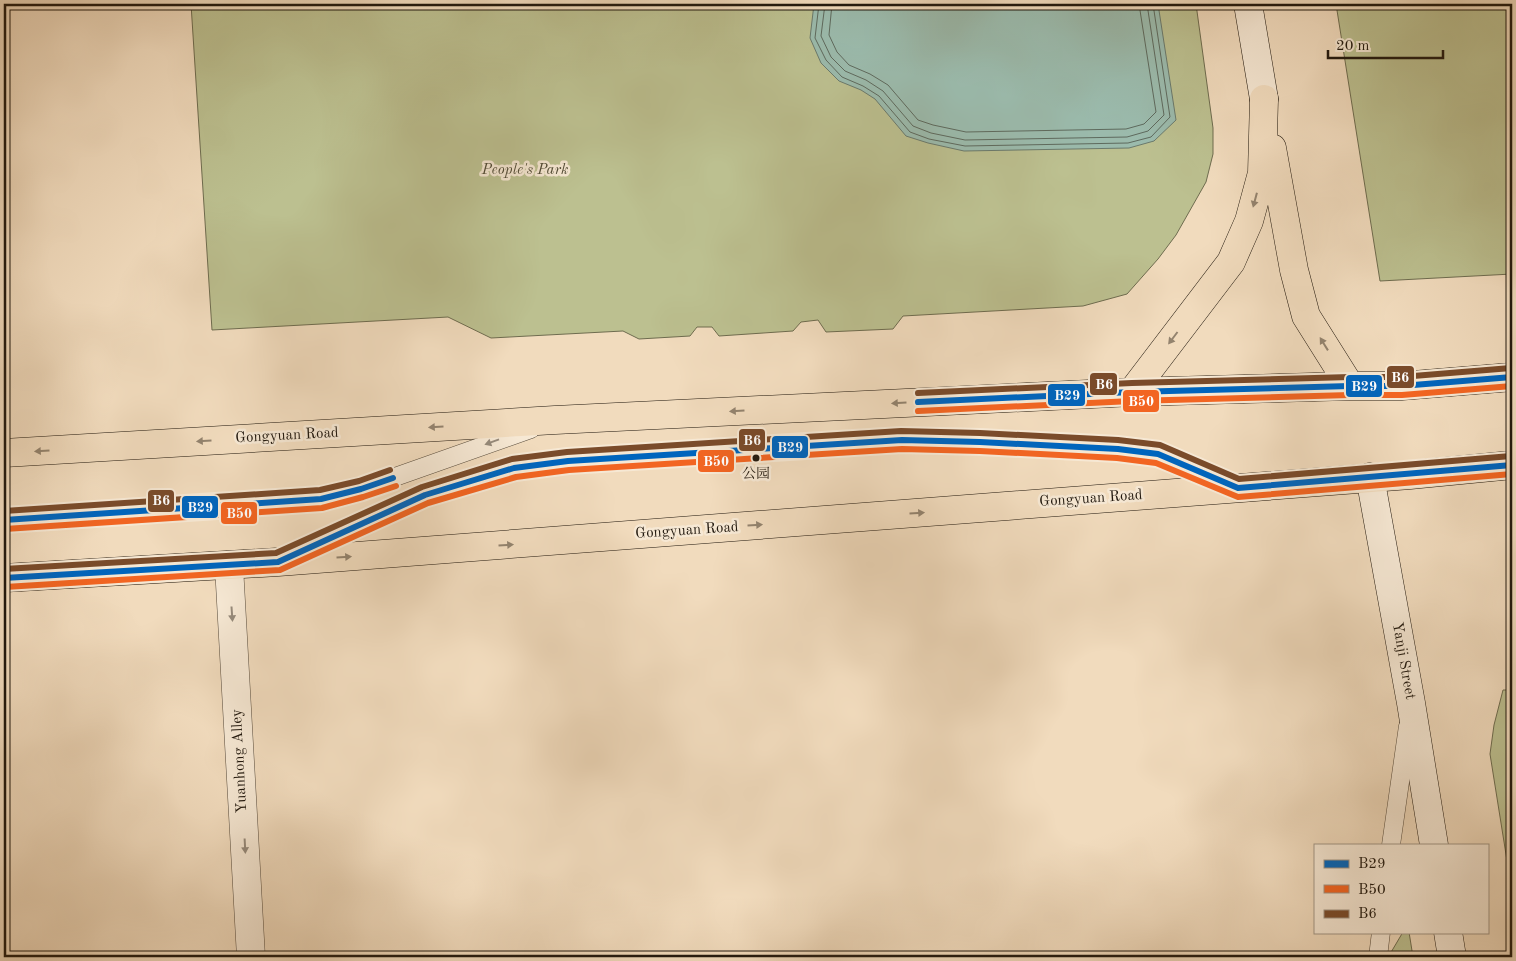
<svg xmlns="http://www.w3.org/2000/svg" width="1516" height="961" viewBox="0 0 1516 961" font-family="'Old Standard TT','Noto Serif SC',serif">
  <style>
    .green { fill: #bcc090; stroke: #6e6c4f }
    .water { fill: #9bbbad; stroke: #6a7a6d }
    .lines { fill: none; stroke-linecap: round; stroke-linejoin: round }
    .shore { stroke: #5e6a5e; stroke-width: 1 }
    .lane-casing { stroke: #55493a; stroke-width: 19 }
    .street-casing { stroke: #55493a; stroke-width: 29 }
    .secondary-casing { stroke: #21180e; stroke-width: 29 }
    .primary-casing { stroke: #21180e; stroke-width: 29 }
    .lane { stroke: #f6e8d4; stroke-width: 18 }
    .street { stroke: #f6e8d4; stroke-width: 28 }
    .secondary { stroke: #f6e8d4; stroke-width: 28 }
    .primary { stroke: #f1dbbd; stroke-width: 28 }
    .bus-1-casing { stroke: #f6e8d4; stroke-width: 10 }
    .bus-2-casing { stroke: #f6e8d4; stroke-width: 10 }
    .bus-3-casing { stroke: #f6e8d4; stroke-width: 10 }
    .bus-1 { stroke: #0065bd; stroke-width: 6 }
    .bus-2 { stroke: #f26522; stroke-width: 6 }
    .bus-3 { stroke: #7a4b2a; stroke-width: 6 }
    .oneway { fill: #93836e }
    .oneway2 { fill: #968a7b }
    .bus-dot { fill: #21180e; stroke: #f6e8d4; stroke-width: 2 }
    .labels { text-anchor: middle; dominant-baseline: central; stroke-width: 5; stroke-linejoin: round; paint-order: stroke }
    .bus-label { font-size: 14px; fill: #21180e; stroke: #f6e8d4 }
    .park-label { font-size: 15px; font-style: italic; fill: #504a35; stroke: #f6e8d4 }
    .street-label { font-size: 15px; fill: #21180e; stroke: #f6e8d4 }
    .line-badge { stroke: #f6e8d4; stroke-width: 2 }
    .badge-label { font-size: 14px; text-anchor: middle; font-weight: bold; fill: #fff }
  </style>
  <rect width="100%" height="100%" fill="#f1dbbd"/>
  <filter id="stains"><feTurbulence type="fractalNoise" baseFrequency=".004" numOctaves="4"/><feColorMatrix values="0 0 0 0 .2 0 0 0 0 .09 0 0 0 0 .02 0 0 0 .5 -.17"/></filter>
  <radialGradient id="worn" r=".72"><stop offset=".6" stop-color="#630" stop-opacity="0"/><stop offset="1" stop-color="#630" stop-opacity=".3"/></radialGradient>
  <path class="green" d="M 191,4 L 1196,4 L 1213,128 L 1213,154 L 1206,182 L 1176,235 L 1158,259 L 1127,294 L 1083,306 L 903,316 L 893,329 L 826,332 L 818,320 L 801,322 L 793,331 L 719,336 L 712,327 L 697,327 L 690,336 L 639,339 L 623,331 L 491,338 L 448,317 L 212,330 Z
    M 1336,4 L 1512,4 L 1512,274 L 1380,281 Z
    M 1503,690 L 1512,690 L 1512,892 L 1490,754 L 1494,725 Z
    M 1403,932 L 1409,932 L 1413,957 L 1389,957 L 1390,954 Z"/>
  <path class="water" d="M 814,4 L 1158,4 L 1176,120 L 1154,141 L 1129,148 L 964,151 L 928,143 L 906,136 L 875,99 L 861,90 L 839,81 L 821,63 L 810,38 Z"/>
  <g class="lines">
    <path class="shore" d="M 819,4 L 815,38 L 826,60 L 842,77 L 863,86 L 879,96 L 910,132 L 929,139 L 965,146 L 1128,143 L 1151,137 L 1170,117 L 1153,4
      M 825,4 L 821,36 L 831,57 L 845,71 L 866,80 L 883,91 L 913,126 L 931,133 L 965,140 L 1127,137 L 1148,131 L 1164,115 L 1147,4
      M 832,4 L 829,35 L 837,52 L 849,65 L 870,74 L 888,85 L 918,120 L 933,125 L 966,132 L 1126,129 L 1144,124 L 1156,112 L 1139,4"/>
    <defs>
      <path id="lane" d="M 4,520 L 321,499 L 361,489 L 531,429
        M 294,555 L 425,495 L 514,468 L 568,461 L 902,440 L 980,442 L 1118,449 L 1158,454 L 1233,486
        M 1391,845 L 1408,726
        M 1378,957 L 1381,932"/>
      <path id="street" d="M 229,566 L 251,957"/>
      <path id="secondary" d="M 1248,4 L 1264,99
        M 1370,477 L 1411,703 L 1434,845
        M 1448,932 L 1452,957"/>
      <path id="primary" d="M 1272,148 L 1294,270 L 1306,316 L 1350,386
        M 1132,392 L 1231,262 L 1249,221 L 1262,173 L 1264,99
        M 4,453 L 555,420 L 1132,392 L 1350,386 L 1401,386 L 1512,377
        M 4,578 L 278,562 L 1410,475 L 1512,465"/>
    </defs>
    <use href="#lane" class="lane-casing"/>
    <use href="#street" class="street-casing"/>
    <use href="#secondary" class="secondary-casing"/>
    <use href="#primary" class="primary-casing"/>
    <use href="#lane" class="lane"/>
    <use href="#street" class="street"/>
    <use href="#secondary" class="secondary"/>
    <use href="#primary" class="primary"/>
    <defs>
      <path id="bus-1" d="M 918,402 L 1132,392 L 1350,386 L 1401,386 L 1512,377
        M 4,520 L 321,499 L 361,489 L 393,478
        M 4,578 L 278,562 L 425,495 L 514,468 L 568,461 L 902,440 L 980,442 L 1118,449 L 1158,454 L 1238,488 L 1512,465"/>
      <path id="bus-2" d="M 918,411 L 1132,401 L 1350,395 L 1402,395 L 1512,386
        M 5,529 L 322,508 L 363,497 L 396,486
        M 5,587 L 280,570 L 428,503 L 516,477 L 569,470 L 902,449 L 980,451 L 1117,458 L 1156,463 L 1238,497 L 1512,474"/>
      <path id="bus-3" d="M 918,393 L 1132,383 L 1350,377 L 1401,377 L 1511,368
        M 4,511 L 320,490 L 359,481 L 390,470
        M 4,569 L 276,553 L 422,487 L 512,459 L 567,452 L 901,431 L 980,433 L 1118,440 L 1160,445 L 1239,479 L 1511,456"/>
    </defs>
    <use href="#bus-1" class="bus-1-casing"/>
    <use href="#bus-2" class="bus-2-casing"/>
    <use href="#bus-3" class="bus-3-casing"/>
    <use href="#bus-1" class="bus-1"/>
    <use href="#bus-2" class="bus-2"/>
    <use href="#bus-3" class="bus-3"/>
  </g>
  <defs><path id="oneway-solid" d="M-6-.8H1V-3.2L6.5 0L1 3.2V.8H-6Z" transform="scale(1.25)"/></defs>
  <g class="oneway">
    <use href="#oneway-solid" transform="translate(1255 200) rotate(105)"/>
    <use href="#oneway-solid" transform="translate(1173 338) rotate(127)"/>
    <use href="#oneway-solid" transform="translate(1324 344) rotate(-122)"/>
    <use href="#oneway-solid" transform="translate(899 403) rotate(177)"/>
    <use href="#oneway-solid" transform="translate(737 411) rotate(177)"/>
    <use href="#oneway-solid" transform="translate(436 427) rotate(177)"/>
    <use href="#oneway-solid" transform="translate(204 441) rotate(177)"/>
    <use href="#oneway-solid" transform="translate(42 451) rotate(177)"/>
    <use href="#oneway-solid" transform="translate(917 513) rotate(-4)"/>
    <use href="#oneway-solid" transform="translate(755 525) rotate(-4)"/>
    <use href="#oneway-solid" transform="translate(506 545) rotate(-4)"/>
    <use href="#oneway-solid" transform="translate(344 557) rotate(-4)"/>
  </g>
  <g class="oneway2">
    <use href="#oneway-solid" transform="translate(492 442) rotate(160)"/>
    <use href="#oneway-solid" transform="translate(232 614) rotate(86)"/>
    <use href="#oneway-solid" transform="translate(245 846) rotate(87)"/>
  </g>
  <circle class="bus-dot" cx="756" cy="458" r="4.5"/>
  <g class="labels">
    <g class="bus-label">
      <text x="756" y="474">公园</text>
    </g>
    <g class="park-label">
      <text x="525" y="170">People's Park</text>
    </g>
    <g class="street-label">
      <text transform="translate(287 436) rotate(-3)">Gongyuan Road</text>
      <text transform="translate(1091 499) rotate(-4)">Gongyuan Road</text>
      <text transform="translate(687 531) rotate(-4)">Gongyuan Road</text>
      <text transform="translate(1403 661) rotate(80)">Yanji Street</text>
      <text transform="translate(240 761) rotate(-93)">Yuanhong Alley</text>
    </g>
  </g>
  <g class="line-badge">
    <rect x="1386" y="365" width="29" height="24" rx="5" fill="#7a4b2a"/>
    <rect x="1089" y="372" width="29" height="24" rx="5" fill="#7a4b2a"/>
    <rect x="1345" y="374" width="38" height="24" rx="5" fill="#0065bd"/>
    <rect x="1047" y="383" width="39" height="24" rx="5" fill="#0065bd"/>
    <rect x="1122" y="389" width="38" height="24" rx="5" fill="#f26522"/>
    <rect x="738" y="428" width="28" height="24" rx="5" fill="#7a4b2a"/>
    <rect x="771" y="435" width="38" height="24" rx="5" fill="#0065bd"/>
    <rect x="697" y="449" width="38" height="24" rx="5" fill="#f26522"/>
    <rect x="147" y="489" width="28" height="24" rx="5" fill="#7a4b2a"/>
    <rect x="181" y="495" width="38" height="24" rx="5" fill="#0065bd"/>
    <rect x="220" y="501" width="38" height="24" rx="5" fill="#f26522"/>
  </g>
  <g class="badge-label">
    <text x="1400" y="382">B6</text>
    <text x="1104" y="389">B6</text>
    <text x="1364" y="391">B29</text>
    <text x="1067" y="400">B29</text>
    <text x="1141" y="406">B50</text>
    <text x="752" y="445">B6</text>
    <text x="790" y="452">B29</text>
    <text x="716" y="466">B50</text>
    <text x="161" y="505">B6</text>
    <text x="200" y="512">B29</text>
    <text x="239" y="518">B50</text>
  </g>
  <rect width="1516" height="961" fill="none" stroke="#f1dbbd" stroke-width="20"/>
  <rect x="5" y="5" width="1506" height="951" fill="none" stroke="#21180e" stroke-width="2.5"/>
  <rect x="10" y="10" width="1496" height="941" fill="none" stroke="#21180e"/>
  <rect x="1314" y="844" width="175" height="90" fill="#f6e8d4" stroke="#a19585"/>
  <rect x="1324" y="860" width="25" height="8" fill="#0065bd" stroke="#a19585"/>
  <text x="1358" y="868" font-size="15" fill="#21180e">B29</text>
  <rect x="1324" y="885" width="25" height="8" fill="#f26522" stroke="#a19585"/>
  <text x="1358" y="894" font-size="15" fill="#21180e">B50</text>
  <rect x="1324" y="910" width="25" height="8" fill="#7a4b2a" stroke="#a19585"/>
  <text x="1358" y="918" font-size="15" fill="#21180e">B6</text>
  <path d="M1328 50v8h115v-8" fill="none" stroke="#21180e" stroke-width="2.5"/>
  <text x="1336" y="50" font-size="15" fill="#21180e" stroke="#f6e8d4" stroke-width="4" paint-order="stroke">20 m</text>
  <rect width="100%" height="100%" filter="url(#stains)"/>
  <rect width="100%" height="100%" fill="url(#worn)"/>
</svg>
